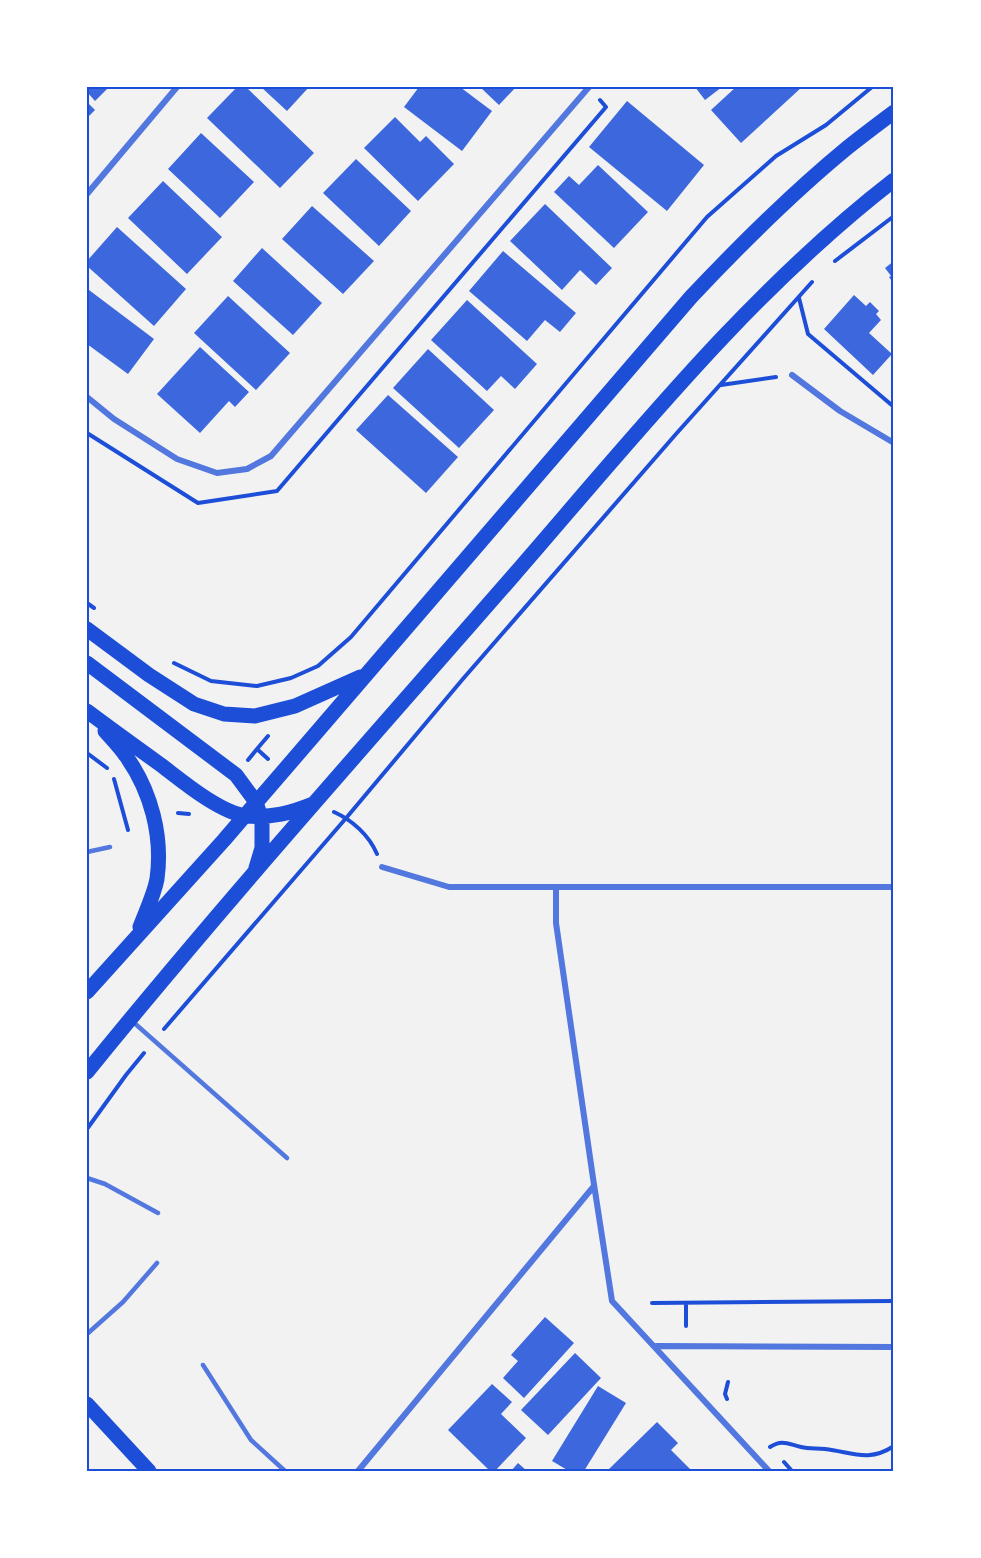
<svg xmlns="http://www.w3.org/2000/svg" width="981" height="1558" viewBox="0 0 981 1558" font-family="Quicksand,sans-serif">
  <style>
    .building { fill: #3d67dc }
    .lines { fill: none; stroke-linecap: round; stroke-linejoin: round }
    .path { stroke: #1d4ed8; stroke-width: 4 }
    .service { stroke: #5277de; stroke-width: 4.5 }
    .minor { stroke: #5277de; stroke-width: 6 }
    .primary { stroke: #1d4ed8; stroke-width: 15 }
    .neatline { fill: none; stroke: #1d4ed8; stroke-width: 2 }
  </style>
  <rect width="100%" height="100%" fill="#f2f2f2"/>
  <path class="building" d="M 87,87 L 109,87 L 95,101 L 87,92 Z
    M 237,87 L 246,87 L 314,153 L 280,188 L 207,118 Z
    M 261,87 L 309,87 L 287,111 Z
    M 419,87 L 460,87 L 492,111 L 462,151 L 404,107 Z
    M 480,87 L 516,87 L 499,105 Z
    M 695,87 L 722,87 L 705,100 Z
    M 736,87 L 802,87 L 741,143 L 711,110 Z
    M 627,101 L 704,165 L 667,211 L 589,147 Z
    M 87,102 L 95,110 L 87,118 Z
    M 395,117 L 420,142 L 426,136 L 454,164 L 418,201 L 364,148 Z
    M 201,133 L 254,182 L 220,218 L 168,169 Z
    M 356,159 L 411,211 L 379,246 L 323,193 Z
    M 598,165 L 648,212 L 614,248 L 554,192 L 569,176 L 579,185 Z
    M 163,181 L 222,237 L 187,274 L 128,218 Z
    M 545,204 L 612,268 L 596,285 L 580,270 L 562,290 L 510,241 Z
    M 312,206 L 374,261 L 343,294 L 282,239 Z
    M 117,227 L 186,289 L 154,326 L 87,266 L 87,261 Z
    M 262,248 L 322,303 L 293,335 L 233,281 Z
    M 503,251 L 576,313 L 560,332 L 545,320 L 527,341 L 469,291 Z
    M 894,261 L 894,284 L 889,277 L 891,276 L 885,268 Z
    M 89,290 L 154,339 L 128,374 L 87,344 L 87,293 Z
    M 854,295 L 866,306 L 870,302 L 879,311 L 876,314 L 881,320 L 869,333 L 892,354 L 873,375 L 824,329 Z
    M 228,296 L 290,353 L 256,390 L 194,333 Z
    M 467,300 L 537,364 L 515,389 L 501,376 L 487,391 L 431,340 Z
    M 200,347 L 249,392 L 235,407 L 229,401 L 200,433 L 157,394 Z
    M 428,349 L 494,410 L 459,448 L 393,388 Z
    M 388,395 L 458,457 L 426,493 L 356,430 Z
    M 545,1317 L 574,1343 L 524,1398 L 503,1378 L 518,1361 L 511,1355 Z
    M 575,1353 L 601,1378 L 548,1435 L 521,1410 Z
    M 492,1384 L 512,1402 L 501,1414 L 526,1438 L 495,1471 L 490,1471 L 448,1430 Z
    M 598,1386 L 626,1403 L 584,1471 L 569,1471 L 552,1461 Z
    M 657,1422 L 678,1443 L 671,1450 L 692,1471 L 607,1471 Z
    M 518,1463 L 527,1471 L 511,1471 Z"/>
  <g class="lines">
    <path class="path" d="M 835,261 L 894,216
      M 799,298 L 808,334 L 894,407
      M 721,385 L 776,377
      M 87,433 L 198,503 L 277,491 L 606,107 L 600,100
      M 87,603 L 94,608
      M 174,663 L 211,681 L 257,686 L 291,678 L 318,666 L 351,637 L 707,217 L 776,156 L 826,125 L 872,87
      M 87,753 L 107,768
      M 268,759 L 257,749 L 268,736
      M 248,760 L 257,749
      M 114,779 L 128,830
      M 334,812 C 352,820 369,835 377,854
      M 178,813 L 189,814
      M 164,1029 L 347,817 L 462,680 L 676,434 L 812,282
      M 87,1129 L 126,1075 L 144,1053
      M 652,1303 L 894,1301
      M 686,1326 L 686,1303
      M 727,1399 L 725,1394 L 728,1382
      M 770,1447 C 782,1439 788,1444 801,1447 C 809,1449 817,1448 825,1449 C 852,1452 868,1463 894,1446
      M 784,1462 L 792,1471"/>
    <path class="service" d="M 87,852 L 110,847
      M 132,1021 L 287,1158
      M 87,1178 L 105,1184 L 158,1213
      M 87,1334 L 123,1302 L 157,1263
      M 203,1365 L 251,1440 L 285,1471"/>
    <path class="minor" d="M 87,194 L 177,87
      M 792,375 L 840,411 L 894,443
      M 87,397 L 114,419 L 177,459 L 217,473 L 247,469 L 271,456 L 589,87
      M 382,867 L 449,887 L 894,887
      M 556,887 L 556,923 L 593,1178 L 612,1301 L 769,1471
      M 656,1346 L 894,1347
      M 358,1471 L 594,1186"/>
    <path class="primary" d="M 87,629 L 149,675 L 194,704 L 224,714 L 255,716 L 295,706 L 360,677
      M 87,663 L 236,775 L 256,802 L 262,821 L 262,848 L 256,868
      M 87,711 C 111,729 136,747 161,765 C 182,781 220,813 247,816 C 272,818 291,813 313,804
      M 105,731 C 112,739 120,747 126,756 C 151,791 163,836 157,879 C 154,895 146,911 140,927
      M 87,992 L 224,840 L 691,297 C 740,245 791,194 847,148 C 862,136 878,124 894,112
      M 87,1072 C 224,903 370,740 513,576 C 633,438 749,292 894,180
      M 87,1404 L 149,1471"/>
  </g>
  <rect width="981" height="1558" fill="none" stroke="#ffffff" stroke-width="177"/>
  <rect x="88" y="88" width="804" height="1382" class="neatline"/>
</svg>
